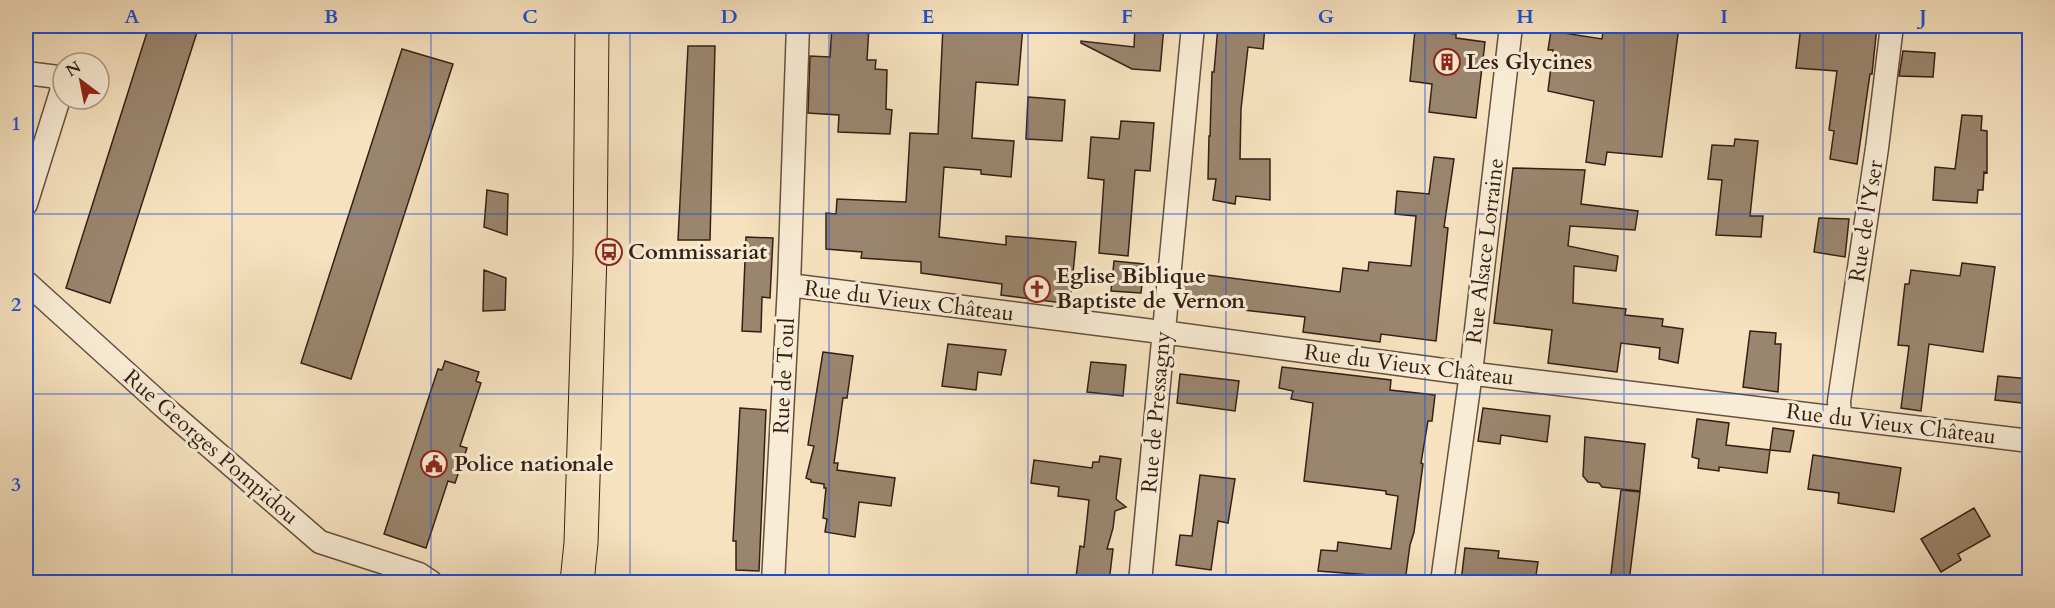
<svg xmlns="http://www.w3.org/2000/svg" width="2055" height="608" viewBox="0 0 2055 608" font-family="Cardo,serif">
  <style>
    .building { fill: #9a856e; stroke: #362016; stroke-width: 1.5 }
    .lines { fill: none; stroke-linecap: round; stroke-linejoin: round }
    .street-casing { stroke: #665040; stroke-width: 25 }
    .primary-casing { stroke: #362016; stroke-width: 35 }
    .street { stroke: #f9ecd5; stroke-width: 22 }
    .primary { stroke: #f6e2bf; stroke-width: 33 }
    .grid { fill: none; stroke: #1d4ed8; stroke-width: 1.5; stroke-opacity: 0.55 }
    .labels { text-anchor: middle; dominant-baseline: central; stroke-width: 6; stroke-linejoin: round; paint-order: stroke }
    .poi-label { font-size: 22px; font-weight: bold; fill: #362016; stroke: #f9ecd5; text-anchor: start }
    .street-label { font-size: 22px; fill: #362016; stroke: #f9ecd5 }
    .neatline { fill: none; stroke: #1d4ed8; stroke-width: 2 }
    .grid-label { font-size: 20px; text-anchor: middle; font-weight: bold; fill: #1d4ed8 }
  </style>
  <rect width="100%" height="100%" fill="#f6e2bf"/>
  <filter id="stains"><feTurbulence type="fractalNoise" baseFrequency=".00333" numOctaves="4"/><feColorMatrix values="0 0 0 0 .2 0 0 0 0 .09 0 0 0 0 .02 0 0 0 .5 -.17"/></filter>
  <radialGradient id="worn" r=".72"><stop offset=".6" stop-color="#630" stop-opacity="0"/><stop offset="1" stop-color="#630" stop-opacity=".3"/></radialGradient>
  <path class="building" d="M 149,26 L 199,26 L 110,303 L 66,288 Z
    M 832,26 L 869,26 L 867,60 L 876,60 L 875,69 L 887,70 L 886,109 L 892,110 L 890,134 L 838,132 L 839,115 L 808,113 L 810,56 L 830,57 Z
    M 943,26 L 1023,26 L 1018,85 L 976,82 L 972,138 L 1014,141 L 1011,177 L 981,174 L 981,170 L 944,167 L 939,237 L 1006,245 L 1006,236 L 1076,242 L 1070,304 L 1001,295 L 1002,284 L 921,273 L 921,262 L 861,258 L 862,252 L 826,249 L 826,213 L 836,214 L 837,199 L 906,202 L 910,133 L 938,134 Z
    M 1135,26 L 1164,26 L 1160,71 L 1132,69 L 1081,43 L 1081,41 L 1134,47 Z
    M 1218,26 L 1265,26 L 1263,49 L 1248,47 L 1241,109 L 1240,159 L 1270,159 L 1270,200 L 1236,196 L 1235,204 L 1213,200 L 1216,179 L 1208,179 L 1209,136 L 1210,136 L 1212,72 L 1214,72 Z
    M 1604,26 L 1679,26 L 1662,157 L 1607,152 L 1605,165 L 1586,162 L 1594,101 L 1548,91 L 1553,50 L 1548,50 L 1551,31 L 1602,39 Z
    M 1801,26 L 1877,26 L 1872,74 L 1870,74 L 1857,164 L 1830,159 L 1834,131 L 1829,130 L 1837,71 L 1796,68 Z
    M 1415,30 L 1456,34 L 1456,38 L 1485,42 L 1476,118 L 1429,112 L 1432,84 L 1410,81 Z
    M 688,46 L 715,46 L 710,240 L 678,240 Z
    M 402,49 L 453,64 L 351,379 L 301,363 Z
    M 1903,51 L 1935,53 L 1933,77 L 1899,76 Z
    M 1028,97 L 1065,100 L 1062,141 L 1026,139 Z
    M 1962,115 L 1982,116 L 1981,130 L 1987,131 L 1987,173 L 1984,172 L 1983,190 L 1978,190 L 1977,203 L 1933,200 L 1935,167 L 1955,169 Z
    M 1121,121 L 1154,123 L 1150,171 L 1135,170 L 1128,256 L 1099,253 L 1104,180 L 1088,178 L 1091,137 L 1119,139 Z
    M 1735,139 L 1758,141 L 1750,216 L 1763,216 L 1761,237 L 1716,235 L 1722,180 L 1708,179 L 1712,145 L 1734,146 Z
    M 1434,157 L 1454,159 L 1444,227 L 1448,228 L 1436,341 L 1381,334 L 1380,342 L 1303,332 L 1305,317 L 1181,303 L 1184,272 L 1340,292 L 1343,268 L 1368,271 L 1369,262 L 1411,266 L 1416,216 L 1395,214 L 1397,191 L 1429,194 Z
    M 1513,168 L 1585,170 L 1581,204 L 1638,211 L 1635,230 L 1570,226 L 1568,246 L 1618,256 L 1616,271 L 1574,266 L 1573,303 L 1626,309 L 1625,315 L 1663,319 L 1662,326 L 1683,329 L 1678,363 L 1659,359 L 1660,348 L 1621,343 L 1617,372 L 1548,363 L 1552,330 L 1494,323 Z
    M 487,190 L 508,194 L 507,235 L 484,227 Z
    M 1819,218 L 1849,219 L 1845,257 L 1814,252 Z
    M 746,237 L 773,238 L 770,298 L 762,297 L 761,332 L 742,331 Z
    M 1114,261 L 1144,264 L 1141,293 L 1111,291 Z
    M 1962,263 L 1995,267 L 1983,352 L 1929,344 L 1921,411 L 1901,408 L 1909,346 L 1898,345 L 1905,284 L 1909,284 L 1911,270 L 1960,276 Z
    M 484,270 L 506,278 L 505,310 L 483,311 Z
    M 1750,331 L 1776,333 L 1775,344 L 1781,344 L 1778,392 L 1743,387 Z
    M 948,344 L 1006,350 L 1001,375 L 978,372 L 976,390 L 942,386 Z
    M 823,352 L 853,356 L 847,398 L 843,398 L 834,463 L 838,463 L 837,470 L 895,478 L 891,506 L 859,502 L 855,537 L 825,532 L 827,519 L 823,518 L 826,488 L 824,488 L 824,484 L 811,482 L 811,480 L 806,478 L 814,446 L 808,445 Z
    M 445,361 L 479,372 L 476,381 L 481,383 L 460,446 L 467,448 L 455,483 L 448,481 L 426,548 L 384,534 L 438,369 L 442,370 Z
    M 1091,362 L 1126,365 L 1123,396 L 1087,392 Z
    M 1282,367 L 1391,380 L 1390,390 L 1435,395 L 1432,421 L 1428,421 L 1421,463 L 1423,464 L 1414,532 L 1410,545 L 1405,582 L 1382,582 L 1383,576 L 1318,571 L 1321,550 L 1337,551 L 1338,542 L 1391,549 L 1398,496 L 1386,494 L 1386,491 L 1304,481 L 1313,403 L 1291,399 L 1293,391 L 1279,388 Z
    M 1180,374 L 1239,381 L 1235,411 L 1177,403 Z
    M 1998,376 L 2030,379 L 2030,404 L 1995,400 Z
    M 740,408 L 766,410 L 759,571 L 736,570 L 736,541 L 733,541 Z
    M 1483,408 L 1550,416 L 1547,442 L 1501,435 L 1500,444 L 1478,441 Z
    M 1697,419 L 1729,423 L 1726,445 L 1770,450 L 1767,473 L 1719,467 L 1719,471 L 1698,468 L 1699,459 L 1692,457 Z
    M 1773,428 L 1794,431 L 1790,452 L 1770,450 Z
    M 1585,437 L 1645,444 L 1640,491 L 1602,487 L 1599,483 L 1588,482 L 1583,476 Z
    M 1813,455 L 1901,468 L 1894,512 L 1838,503 L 1839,493 L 1808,489 Z
    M 1100,456 L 1121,459 L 1116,499 L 1126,507 L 1115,511 L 1113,528 L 1107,549 L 1113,549 L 1109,582 L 1080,582 L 1081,577 L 1076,577 L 1080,546 L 1084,547 L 1089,500 L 1058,496 L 1059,487 L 1031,483 L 1034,460 L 1092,468 L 1093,462 L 1099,462 Z
    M 1200,475 L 1235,479 L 1228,523 L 1218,521 L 1211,570 L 1176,565 L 1180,535 L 1192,536 Z
    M 1621,490 L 1640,492 L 1629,582 L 1610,582 Z
    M 1974,508 L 1990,536 L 1958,554 L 1961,560 L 1941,572 L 1921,539 Z
    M 1465,548 L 1499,551 L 1498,558 L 1538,562 L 1535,582 L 1461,582 Z"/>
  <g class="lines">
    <defs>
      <path id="street" d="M 26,73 L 58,77 L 62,89 L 26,204
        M 26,282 L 164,407 L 320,542 L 419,574 L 431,582
        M 789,285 L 1177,334 L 1451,371 L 2030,441
        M 1840,417 L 1839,401 L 1877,148 L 1892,26
        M 773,582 L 789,285 L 798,26
        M 1140,582 L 1193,26
        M 1442,582 L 1471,373 L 1511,26"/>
      <path id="primary" d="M 577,582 L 581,543 L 590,254 L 592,26"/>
    </defs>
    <use href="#street" class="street-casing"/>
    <use href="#primary" class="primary-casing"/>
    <use href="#street" class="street"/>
    <use href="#primary" class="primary"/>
  </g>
  <path class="grid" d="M 232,26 L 232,582M 431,26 L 431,582M 630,26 L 630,582M 829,26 L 829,582M 1028,26 L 1028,582M 1226,26 L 1226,582M 1425,26 L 1425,582M 1624,26 L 1624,582M 1823,26 L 1823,582M 26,214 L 2030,214M 26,394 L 2030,394"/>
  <defs>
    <symbol id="building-ring" viewBox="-11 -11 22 22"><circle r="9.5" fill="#f9ecd5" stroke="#8f2418" stroke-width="1.5"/><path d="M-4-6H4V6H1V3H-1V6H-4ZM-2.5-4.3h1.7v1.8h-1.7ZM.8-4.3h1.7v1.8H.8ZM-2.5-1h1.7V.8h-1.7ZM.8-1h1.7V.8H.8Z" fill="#8f2418"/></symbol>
    <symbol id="bus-ring" viewBox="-11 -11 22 22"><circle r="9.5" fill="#f9ecd5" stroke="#8f2418" stroke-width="1.5"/><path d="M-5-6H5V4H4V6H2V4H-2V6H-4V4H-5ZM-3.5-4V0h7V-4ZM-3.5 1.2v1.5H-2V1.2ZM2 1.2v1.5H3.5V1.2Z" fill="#8f2418"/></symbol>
    <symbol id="church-ring" viewBox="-11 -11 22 22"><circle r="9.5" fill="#f9ecd5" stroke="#8f2418" stroke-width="1.5"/><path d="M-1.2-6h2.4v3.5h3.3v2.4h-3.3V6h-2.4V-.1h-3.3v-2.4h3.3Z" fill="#8f2418"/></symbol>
    <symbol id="civic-ring" viewBox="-11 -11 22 22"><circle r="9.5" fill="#f9ecd5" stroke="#8f2418" stroke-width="1.5"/><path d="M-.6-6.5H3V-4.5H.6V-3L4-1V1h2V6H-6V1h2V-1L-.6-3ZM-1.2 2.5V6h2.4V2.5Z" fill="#8f2418"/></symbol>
  </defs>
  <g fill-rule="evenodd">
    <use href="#building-ring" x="1432" y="47" width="30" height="30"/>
    <use href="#bus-ring" x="594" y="237" width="30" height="30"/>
    <use href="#church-ring" x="1022" y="274" width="30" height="30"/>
    <use href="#civic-ring" x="419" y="449" width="30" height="30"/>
  </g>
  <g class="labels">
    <g class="poi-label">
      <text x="1466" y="62">Les Glycines</text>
      <text x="628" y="252">Commissariat</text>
      <text x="1056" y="276">Eglise Biblique<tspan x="1056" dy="25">Baptiste de Vernon</tspan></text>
      <text x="454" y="464">Police nationale</text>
    </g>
    <g class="street-label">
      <text transform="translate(1866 221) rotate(-81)">Rue de l'Yser</text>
      <text transform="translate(1485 251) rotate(-83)">Rue Alsace Lorraine</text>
      <text transform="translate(909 301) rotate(7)">Rue du Vieux Château</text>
      <text transform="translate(1409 365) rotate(7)">Rue du Vieux Château</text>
      <text transform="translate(784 376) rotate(-87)">Rue de Toul</text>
      <text transform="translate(1156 412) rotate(-85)">Rue de Pressagny</text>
      <text transform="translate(1891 424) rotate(7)">Rue du Vieux Château</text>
      <text transform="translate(211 447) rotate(41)">Rue Georges Pompidou</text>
    </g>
  </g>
  <rect width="2055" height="608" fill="none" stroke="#f6e2bf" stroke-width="66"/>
  <g transform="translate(81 81) rotate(328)"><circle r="28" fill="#f9ecd5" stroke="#ab9a89" stroke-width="1.5"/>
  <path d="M0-4.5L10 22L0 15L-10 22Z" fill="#8f2418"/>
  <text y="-9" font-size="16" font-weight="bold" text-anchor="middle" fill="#362016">N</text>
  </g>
  <rect x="33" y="33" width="1989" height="542" class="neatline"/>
  <g class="grid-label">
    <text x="132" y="23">A</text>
    <text x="331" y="23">B</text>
    <text x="530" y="23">C</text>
    <text x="729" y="23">D</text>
    <text x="928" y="23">E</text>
    <text x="1127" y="23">F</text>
    <text x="1326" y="23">G</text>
    <text x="1525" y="23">H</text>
    <text x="1724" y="23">I</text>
    <text x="1923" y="23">J</text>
    <text x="16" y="130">1</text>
    <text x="16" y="311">2</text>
    <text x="16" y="491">3</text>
  </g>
  <rect width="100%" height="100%" filter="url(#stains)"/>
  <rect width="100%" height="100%" fill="url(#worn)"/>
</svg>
